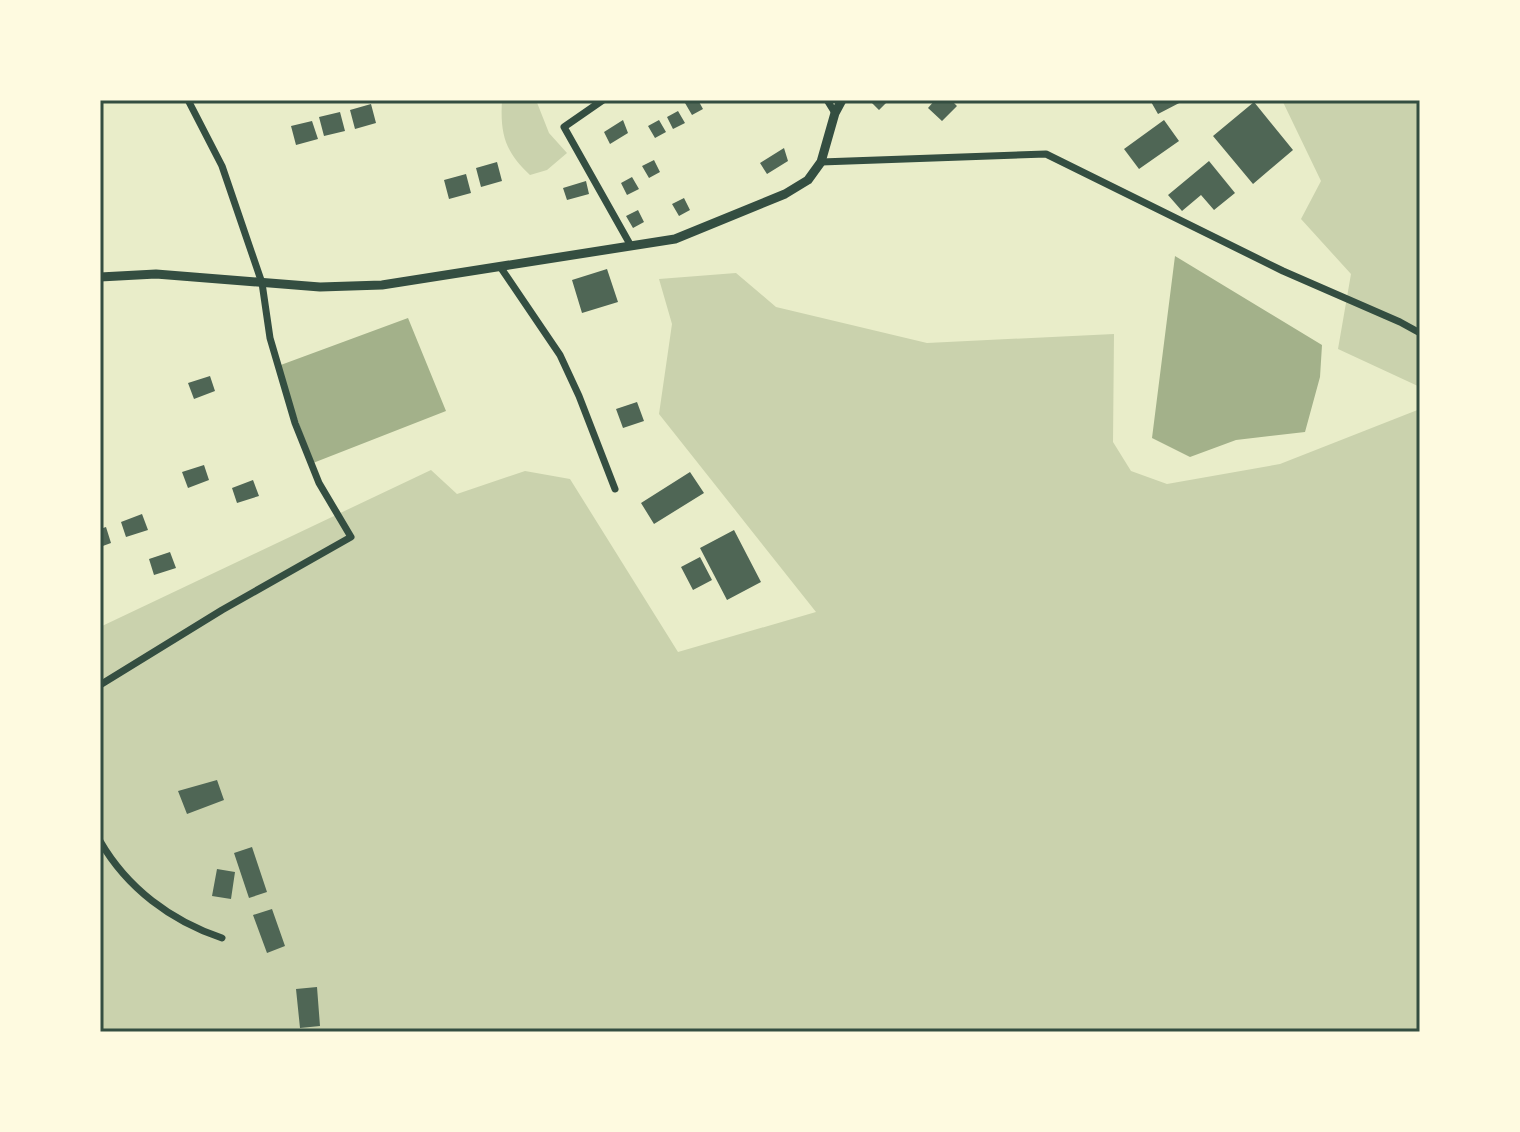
<svg xmlns="http://www.w3.org/2000/svg" width="1520" height="1132" viewBox="0 0 1520 1132" font-family="Inter,sans-serif">
  <style>
    .green { fill: #cad2ad }
    .water { fill: #a3b18a }
    .building { fill: #4f6655 }
    .lines { fill: none; stroke-linecap: round; stroke-linejoin: round }
    .minor { stroke: #344e41; stroke-width: 7 }
    .tertiary { stroke: #344e41; stroke-width: 9 }
    .neatline { fill: none; stroke: #344e41; stroke-width: 3 }
  </style>
  <rect width="100%" height="100%" fill="#e9edc9"/>
  <path class="green" d="M 502,100 L 536,100 L 549,133 L 567,153 L 547,170 L 530,175 C 505,152 500,134 502,100 Z
    M 1282,100 L 1420,100 L 1420,387 L 1338,349 L 1351,274 L 1301,219 L 1321,181 Z
    M 736,273 L 776,307 L 927,343 L 1114,334 L 1113,442 L 1131,471 L 1167,484 L 1280,464 L 1420,409 L 1420,1032 L 100,1032 L 100,627 L 431,470 L 457,494 L 525,471 L 570,479 L 678,652 L 816,612 L 659,414 L 672,324 L 659,279 Z"/>
  <path class="water" d="M 1175,256 L 1322,345 L 1320,377 L 1305,432 L 1236,440 L 1190,457 L 1152,438 Z
    M 408,318 L 446,411 L 313,463 L 278,366 Z"/>
  <path class="building" d="M 691,100 L 698,100 L 703,109 L 692,115 L 685,103 Z
    M 869,100 L 889,100 L 879,110 Z
    M 935,100 L 951,100 L 957,106 L 942,121 L 928,108 Z
    M 1150,100 L 1185,100 L 1158,114 Z
    M 1254,102 L 1293,150 L 1253,184 L 1213,136 Z
    M 371,104 L 376,123 L 355,129 L 350,110 Z
    M 678,111 L 685,123 L 673,129 L 667,117 Z
    M 340,112 L 345,131 L 324,136 L 319,117 Z
    M 623,120 L 628,133 L 610,144 L 604,132 Z
    M 659,120 L 666,132 L 655,138 L 648,126 Z
    M 1164,120 L 1179,141 L 1139,169 L 1124,149 Z
    M 312,121 L 318,139 L 296,145 L 291,126 Z
    M 784,148 L 788,161 L 767,174 L 760,163 Z
    M 654,160 L 660,172 L 649,178 L 642,166 Z
    M 1209,161 L 1235,193 L 1214,210 L 1201,195 L 1182,211 L 1168,195 Z
    M 497,162 L 502,181 L 481,187 L 476,168 Z
    M 466,174 L 471,193 L 449,199 L 444,180 Z
    M 632,177 L 639,189 L 627,195 L 621,183 Z
    M 586,181 L 589,194 L 567,200 L 563,188 Z
    M 684,198 L 690,210 L 679,216 L 672,204 Z
    M 638,210 L 644,222 L 633,228 L 626,216 Z
    M 607,269 L 618,302 L 582,313 L 572,280 Z
    M 210,376 L 215,391 L 194,399 L 188,383 Z
    M 637,402 L 644,421 L 623,428 L 616,409 Z
    M 204,465 L 209,480 L 188,488 L 182,472 Z
    M 690,472 L 704,493 L 654,524 L 641,503 Z
    M 253,480 L 259,496 L 237,503 L 232,488 Z
    M 142,514 L 148,530 L 126,537 L 121,522 Z
    M 106,527 L 111,543 L 100,547 L 100,529 Z
    M 734,530 L 761,582 L 727,600 L 700,548 Z
    M 170,552 L 176,568 L 154,575 L 149,559 Z
    M 700,557 L 712,580 L 693,590 L 681,567 Z
    M 217,780 L 224,800 L 187,814 L 178,791 Z
    M 252,847 L 267,892 L 249,898 L 234,853 Z
    M 217,869 L 235,872 L 231,899 L 212,896 Z
    M 272,909 L 285,946 L 267,953 L 253,915 Z
    M 317,987 L 320,1026 L 300,1028 L 296,989 Z"/>
  <g class="lines">
    <path class="minor" d="M 603,100 L 564,127 L 631,246
      M 827,100 L 835,113
      M 821,162 L 1046,154 L 1283,271 L 1400,322 L 1420,333
      M 501,268 L 560,355 L 579,396 L 615,489
      M 100,685 L 222,610 L 351,537 L 319,483 L 295,423 L 270,338 L 262,283 L 222,166 L 188,100
      M 100,841 C 127,888 171,921 222,938"/>
    <path class="tertiary" d="M 100,277 L 156,274 L 320,287 L 382,285 L 675,239 L 785,194 L 808,180 L 821,162 L 835,113 L 842,100"/>
  </g>
  <rect width="1520" height="1132" fill="none" stroke="#fefae0" stroke-width="204"/>
  <rect x="102" y="102" width="1316" height="928" class="neatline"/>
</svg>
